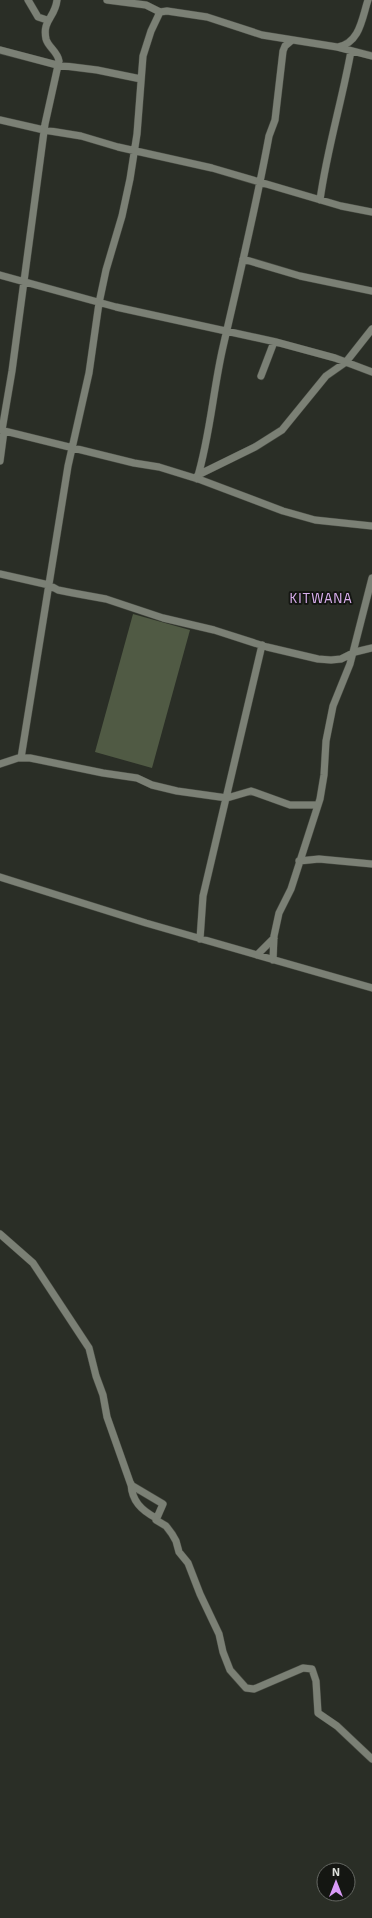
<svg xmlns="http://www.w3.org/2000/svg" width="372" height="1918" viewBox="0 0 372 1918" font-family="'Exo 2',sans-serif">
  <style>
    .green { fill: #505a44 }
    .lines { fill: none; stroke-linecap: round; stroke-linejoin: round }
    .minor-casing { stroke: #484b43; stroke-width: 8 }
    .minor { stroke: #7b8075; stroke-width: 7 }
    .labels { text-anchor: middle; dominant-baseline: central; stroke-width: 4; stroke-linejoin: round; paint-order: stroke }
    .quarter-label { font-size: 13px; letter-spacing: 1px; fill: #d9aeee; stroke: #141612 }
  </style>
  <rect width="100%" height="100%" fill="#2a2e26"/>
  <path class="green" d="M 133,614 L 190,630 L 152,768 L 95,752 Z"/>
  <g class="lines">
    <defs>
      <path id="minor" d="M 28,0 L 38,17 L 47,20
        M 107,0 L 146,5 L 160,12 L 167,11 L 207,17 L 262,35 L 337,47 L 372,56
        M 338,47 C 360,43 362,18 368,0
        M 0,50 L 57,65 L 97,70 L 141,79
        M 0,120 L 44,130 L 81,136 L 118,147 L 212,168 L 341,206 L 372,212
        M 320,200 C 327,149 342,101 351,51
        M 243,259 L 300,276 L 372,291
        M 0,275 L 116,307 L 276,342 L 335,358 L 372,372
        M 261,376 L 274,342
        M 0,430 L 134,463 L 159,467 L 201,480 L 283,511 L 315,520 L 372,526
        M 2,430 L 12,371 L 45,124 L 59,61 C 58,52 48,47 46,39 C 42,20 55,18 57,0
        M 0,461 L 4,431
        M 198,475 L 255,447 L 282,430 L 326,376 L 346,362 L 372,329
        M 197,479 C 210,437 213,390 223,347 C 239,277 256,207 269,136 L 275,120 L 283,51 L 285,46 L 292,40
        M 0,574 L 49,585 L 58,590 L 73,593 L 106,599 L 163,618 L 214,630 L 267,647 L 318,659 L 331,660 L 341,659 L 355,652 L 372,648
        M 21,758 L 68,466 L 89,373 L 99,303 L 106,270 L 122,216 L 130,179 L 137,134 L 143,56 L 151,31 L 160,12
        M 0,764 L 18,758 L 30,758 L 103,773 L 137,778 L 152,785 L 177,791 L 227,798 L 251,791 L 290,805 L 318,805
        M 299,861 L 319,859 L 372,864
        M 0,877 L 146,923 L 372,988
        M 200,939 L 203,896 L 262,645
        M 257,955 L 274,938
        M 273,960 L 274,936 L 279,913 L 291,889 L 320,799 L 324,775 L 326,741 L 333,706 L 350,664 L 372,578
        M 0,1234 L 33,1263 L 89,1348 L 96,1376 L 103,1395 L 107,1417 L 131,1485 L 163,1504 L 156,1520 L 166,1526 L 172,1534 L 176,1541 L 179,1552 L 188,1563 L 200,1594 L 219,1634 L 223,1652 L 230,1670 L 246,1688 L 254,1689 L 303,1668 L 312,1669 L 316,1681 L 318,1713 L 337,1726 L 372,1759
        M 131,1484 C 132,1501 141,1510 156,1518"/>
    </defs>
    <use href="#minor" class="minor-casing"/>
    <use href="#minor" class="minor"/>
  </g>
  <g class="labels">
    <g class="quarter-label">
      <text x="321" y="598">KITWANA</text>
    </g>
  </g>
  <g transform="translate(336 1882)"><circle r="19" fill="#141612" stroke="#646762"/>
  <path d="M0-3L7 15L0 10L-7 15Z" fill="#d99af7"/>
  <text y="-6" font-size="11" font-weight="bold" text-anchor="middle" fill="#dde0db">N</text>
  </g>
</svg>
